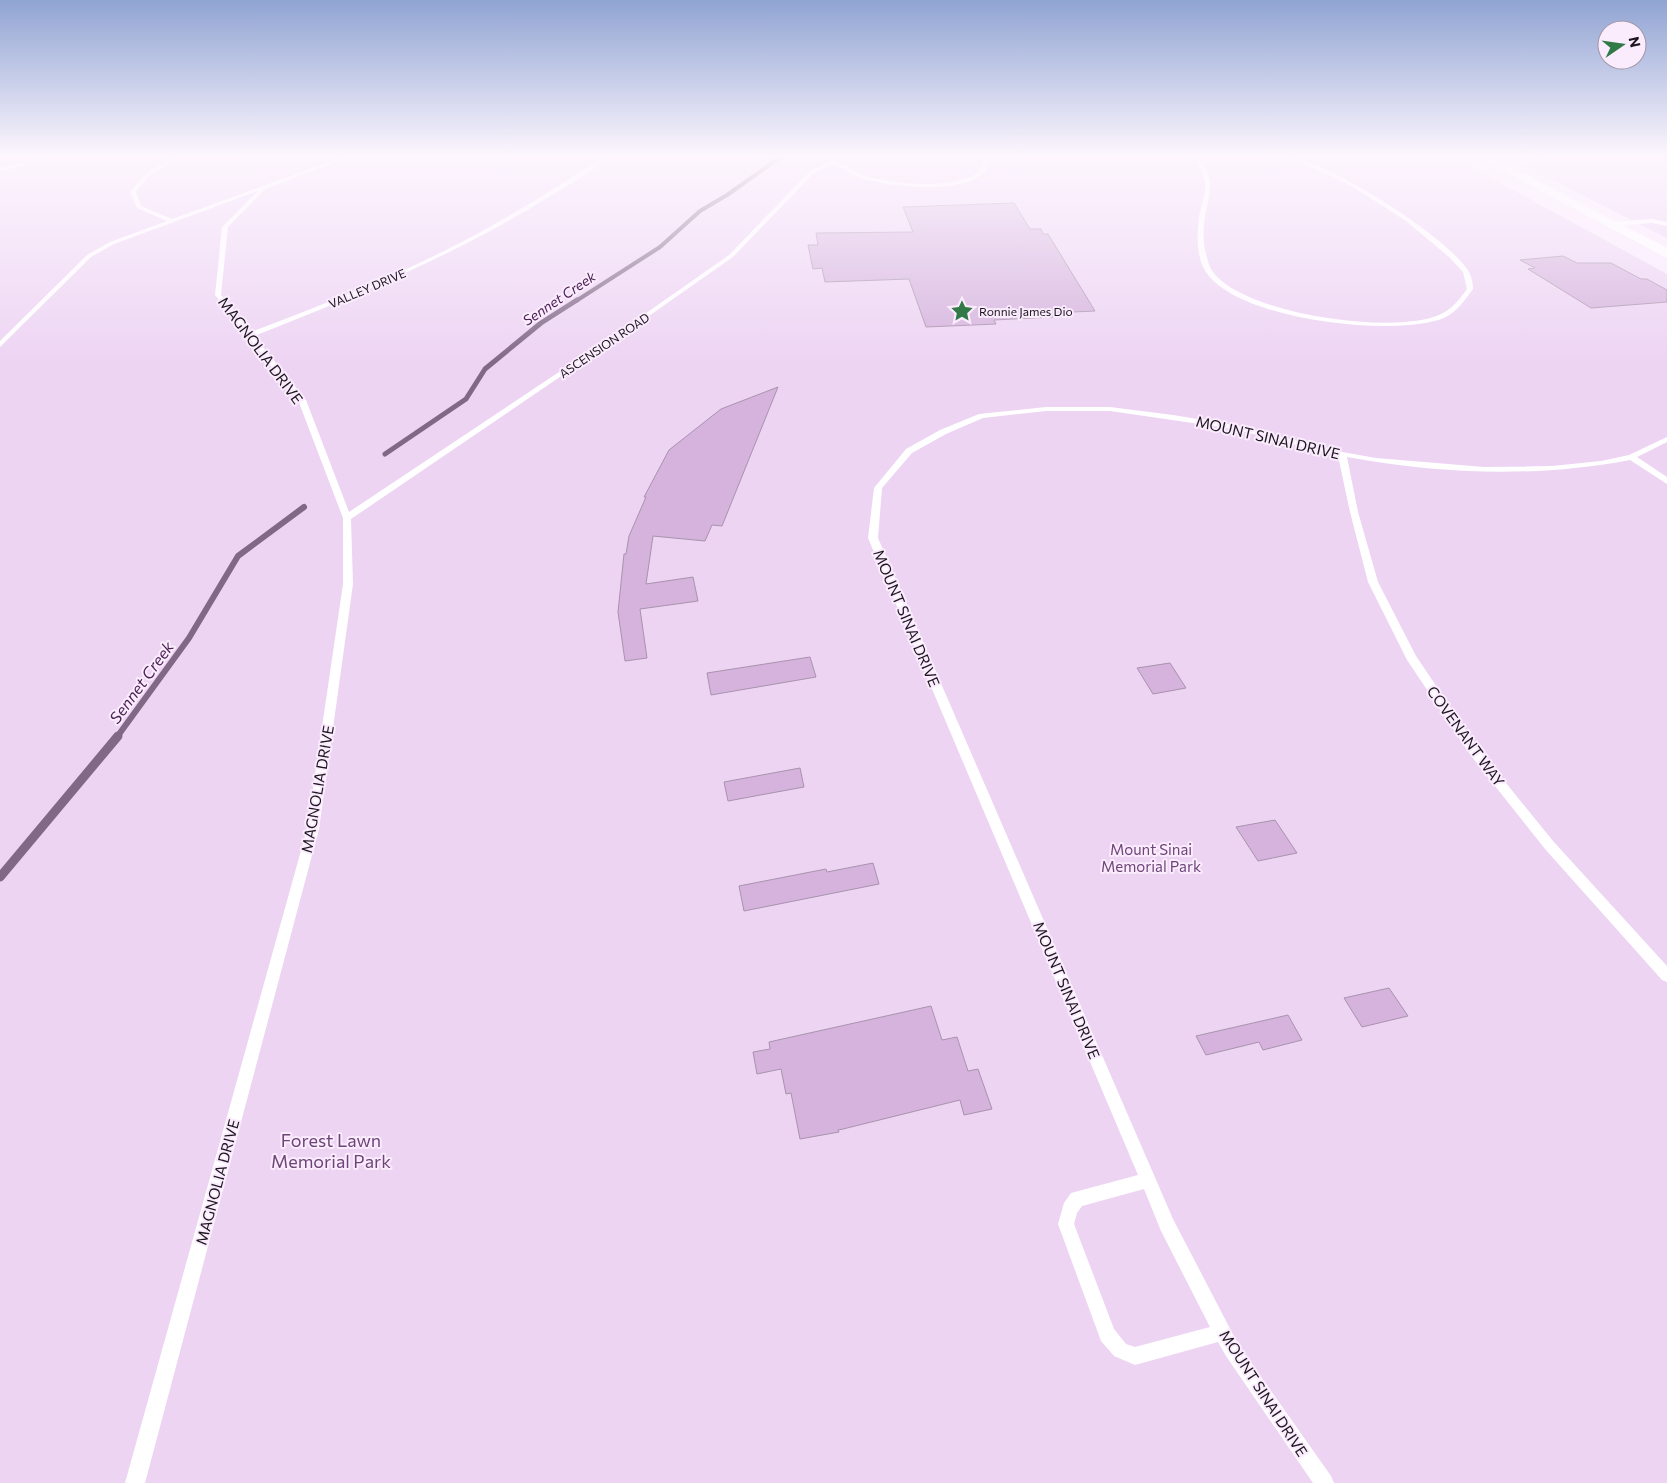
<svg xmlns="http://www.w3.org/2000/svg" width="1667" height="1483" viewBox="0 0 1667 1483" font-family="Commissioner,sans-serif">
  <style>
    .green { fill: #edd4f3 }
    .lines { fill: none; stroke-linecap: round; stroke-linejoin: round }
    .stream-far3 { stroke: #816887; stroke-width: 4 }
    .stream-far2 { stroke: #816887; stroke-width: 5 }
    .stream-far1 { stroke: #816887; stroke-width: 6 }
    .stream { stroke: #816887; stroke-width: 9 }
    .building { fill: #d5b3dd; stroke: #a893ad }
    .service { fill: #fff; fill-rule: evenodd }
    .tertiary { fill: #fff; fill-rule: evenodd }
    .labels { text-anchor: middle; dominant-baseline: central; stroke-width: 4; stroke-linejoin: round; paint-order: stroke }
    .far-street-label { font-size: 12px; fill: #1d151f; stroke: #faecfd }
    .far-poi-label { font-size: 12px; fill: #1d151f; stroke: #faecfd; text-anchor: start }
    .far-water-label { font-size: 14px; font-style: italic; fill: #4d2356; stroke: #faecfd }
    .street-label { font-size: 15px; fill: #1d151f; stroke: #faecfd }
    .park-label { font-size: 15px; fill: #6f4479; stroke: #faecfd }
    .water-label { font-size: 16px; font-style: italic; fill: #4d2356; stroke: #faecfd }
    .near-park-label { font-size: 18px; fill: #6f4479; stroke: #faecfd }
  </style>
  <rect width="100%" height="100%" fill="#faecfd"/>
  <path class="green" d="M 0,156 L 1451,156 L 1667,274 L 1667,1483 L 0,1483 Z
    M 1505,156 L 1667,156 L 1667,238 Z"/>
  <g class="lines">
    <path class="stream-far3" d="M 576,301 L 660,247 L 700,211 L 727,195 L 782,156"/>
    <path class="stream-far2" d="M 385,454 L 466,399 L 485,369 L 541,323 L 577,300"/>
    <path class="stream-far1" d="M 117,737 L 189,638 L 238,556 L 304,507"/>
    <path class="stream" d="M 0,877 L 118,736"/>
  </g>
  <path class="building" d="M 1014,203 L 1030,229 L 1041,229 L 1043,234 L 1048,234 L 1095,311 L 1051,313 L 1054,317 L 994,320 L 996,324 L 926,327 L 909,279 L 825,282 L 822,268 L 813,269 L 808,245 L 818,245 L 816,233 L 913,232 L 903,207 Z
    M 1563,256 L 1577,263 L 1611,263 L 1641,279 L 1647,279 L 1667,290 L 1667,302 L 1591,308 L 1528,269 L 1535,268 L 1520,260 Z
    M 778,387 L 722,526 L 712,525 L 705,541 L 653,536 L 646,584 L 693,577 L 698,601 L 640,609 L 647,658 L 625,661 L 618,612 L 624,554 L 626,554 L 629,536 L 646,497 L 644,497 L 669,450 L 721,409 Z
    M 810,657 L 816,677 L 711,695 L 707,673 Z
    M 1170,663 L 1186,688 L 1153,694 L 1137,668 Z
    M 800,768 L 804,787 L 728,801 L 724,782 Z
    M 1275,820 L 1297,853 L 1258,861 L 1236,827 Z
    M 873,863 L 879,884 L 744,911 L 739,886 L 826,869 L 827,872 Z
    M 1389,988 L 1408,1016 L 1362,1027 L 1344,998 Z
    M 931,1006 L 942,1040 L 957,1037 L 968,1071 L 978,1069 L 992,1109 L 964,1115 L 960,1100 L 843,1129 L 838,1130 L 839,1132 L 800,1139 L 791,1093 L 786,1094 L 781,1069 L 757,1074 L 753,1052 L 770,1049 L 769,1042 Z
    M 1288,1015 L 1302,1040 L 1263,1050 L 1259,1042 L 1206,1055 L 1196,1036 Z"/>
  <g class="lines">
    <path class="service" d="M 48,156 L 56,156 L 0,172 L 0,168 Z
      M 175,156 L 181,156 L 149,176 L 136,192 L 141,206 L 172,219 L 345,156 L 352,156 L 265,189 L 228,227 L 221,295 L 251,332 C 316,307 382,282 444,251 C 500,223 553,190 605,156 L 611,156 C 591,173 566,186 544,200 C 452,256 354,297 254,336 L 306,400 L 349,512 L 622,330 L 729,255 L 810,171 L 843,156 L 848,156 L 837,162 C 848,167 858,174 869,177 C 895,184 960,191 980,170 C 983,167 983,161 985,156 L 990,156 C 989,161 988,167 985,171 C 966,195 891,187 865,179 C 854,176 843,169 833,164 L 814,173 L 733,257 L 626,332 L 351,519 L 353,584 L 319,829 L 145,1483 L 125,1483 L 307,829 L 343,584 L 343,518 L 298,400 L 215,295 L 222,227 L 258,191 L 114,244 L 91,257 L 0,347 L 0,341 L 87,255 L 110,242 L 167,221 L 137,208 L 130,192 L 145,174 Z
      M 1193,156 L 1197,156 C 1203,164 1209,172 1210,183 C 1211,194 1207,205 1205,216 C 1203,229 1203,242 1206,254 C 1208,260 1209,267 1213,272 C 1244,314 1393,335 1439,315 C 1451,310 1460,299 1467,289 L 1463,272 L 1449,257 L 1406,221 L 1353,187 L 1327,174 L 1283,156 C 1321,156 1454,240 1470,274 C 1472,279 1473,284 1473,289 C 1465,300 1457,312 1444,318 C 1394,338 1237,320 1206,272 C 1196,258 1197,233 1199,217 C 1201,206 1206,194 1205,183 C 1204,172 1198,164 1193,156 Z
      M 1546,157 L 1548,160 L 1496,166 L 1493,164 Z
      M 1652,219 L 1667,222 L 1667,226 L 1652,223 L 1610,226 L 1607,224 L 1610,222 Z
      M 1046,407 L 1110,407 L 1173,415 L 1234,425 L 1342,452 L 1376,458 L 1484,467 L 1552,466 L 1601,461 L 1629,455 L 1667,437 L 1667,442 L 1637,457 L 1667,477 L 1667,484 L 1630,460 C 1536,478 1440,474 1347,457 L 1358,512 L 1378,582 L 1416,656 L 1480,751 L 1553,841 L 1667,966 L 1667,982 L 1662,980 L 1545,849 L 1472,757 L 1407,660 L 1368,582 L 1350,512 L 1338,456 L 1234,429 L 1110,411 L 1046,411 L 983,418 L 946,434 L 912,453 L 882,488 L 878,538 L 1173,1219 L 1238,1344 L 1331,1476 L 1334,1483 L 1313,1483 L 1226,1356 L 1218,1342 L 1135,1365 L 1114,1356 L 1101,1341 L 1058,1224 L 1064,1203 L 1071,1193 L 1138,1175 L 868,538 L 874,488 L 906,449 L 940,430 L 979,414 ZM 1144,1189 L 1161,1231 L 1210,1327 L 1135,1347 L 1126,1344 L 1114,1329 L 1074,1224 L 1077,1213 L 1082,1206 Z"/>
    <path class="tertiary" d="M 1475,156 L 1490,156 L 1667,248 L 1667,258 Z"/>
  </g>
  <linearGradient id="sky" x2="0" y2="1"><stop stop-color="#90a4d3"/><stop offset="0.43" stop-color="#fdf6fe"/><stop offset="1" stop-color="#fdf6fe" stop-opacity="0"/></linearGradient>
  <rect width="1667" height="363" fill="url(#sky)"/>
  <defs>
    <symbol id="sight-bare" viewBox="-9 -9 18 18"><path d="M0-6L1.8-2.2L6-1.7L2.9 1.2L3.7 5.4L0 3.3L-3.7 5.4L-2.9 1.2L-6-1.7L-1.8-2.2Z" fill="#317946" stroke="#faecfd" stroke-width="2.5" paint-order="stroke"/></symbol>
  </defs>
  <g fill-rule="evenodd">
    <use href="#sight-bare" x="946" y="295" width="32" height="32"/>
  </g>
  <g class="labels">
    <g class="far-street-label">
      <text transform="translate(367 288) rotate(-23)">VALLEY DRIVE</text>
      <text transform="translate(604 345) rotate(-34)">ASCENSION ROAD</text>
    </g>
    <g class="far-poi-label">
      <text x="979" y="311">Ronnie James Dio</text>
    </g>
    <g class="far-water-label">
      <text transform="translate(559 298) rotate(-34)">Sennet Creek</text>
    </g>
    <g class="street-label">
      <text transform="translate(261 350) rotate(53)">MAGNOLIA DRIVE</text>
      <text transform="translate(1268 437) rotate(13)">MOUNT SINAI DRIVE</text>
      <text transform="translate(907 618) rotate(67)">MOUNT SINAI DRIVE</text>
      <text transform="translate(1466 736) rotate(54)">COVENANT WAY</text>
      <text transform="translate(317 789) rotate(-80)">MAGNOLIA DRIVE</text>
      <text transform="translate(1067 990) rotate(67)">MOUNT SINAI DRIVE</text>
      <text transform="translate(217 1182) rotate(-75)">MAGNOLIA DRIVE</text>
      <text transform="translate(1264 1393) rotate(57)">MOUNT SINAI DRIVE</text>
    </g>
    <g class="park-label">
      <text x="1151" y="849">Mount Sinai<tspan x="1151" dy="17">Memorial Park</tspan></text>
    </g>
    <g class="water-label">
      <text transform="translate(141 682) rotate(-54)">Sennet Creek</text>
    </g>
    <g class="near-park-label">
      <text x="331" y="1140">Forest Lawn<tspan x="331" dy="21">Memorial Park</tspan></text>
    </g>
  </g>
  <g transform="translate(1622 45) rotate(77)"><circle r="24" fill="#faecfd" stroke="#a296a4"/>
  <path d="M0-4L9 19L0 12L-9 19Z" fill="#317946"/>
  <text y="-8" font-size="14" font-weight="bold" text-anchor="middle" fill="#1d151f">N</text>
  </g>
</svg>
